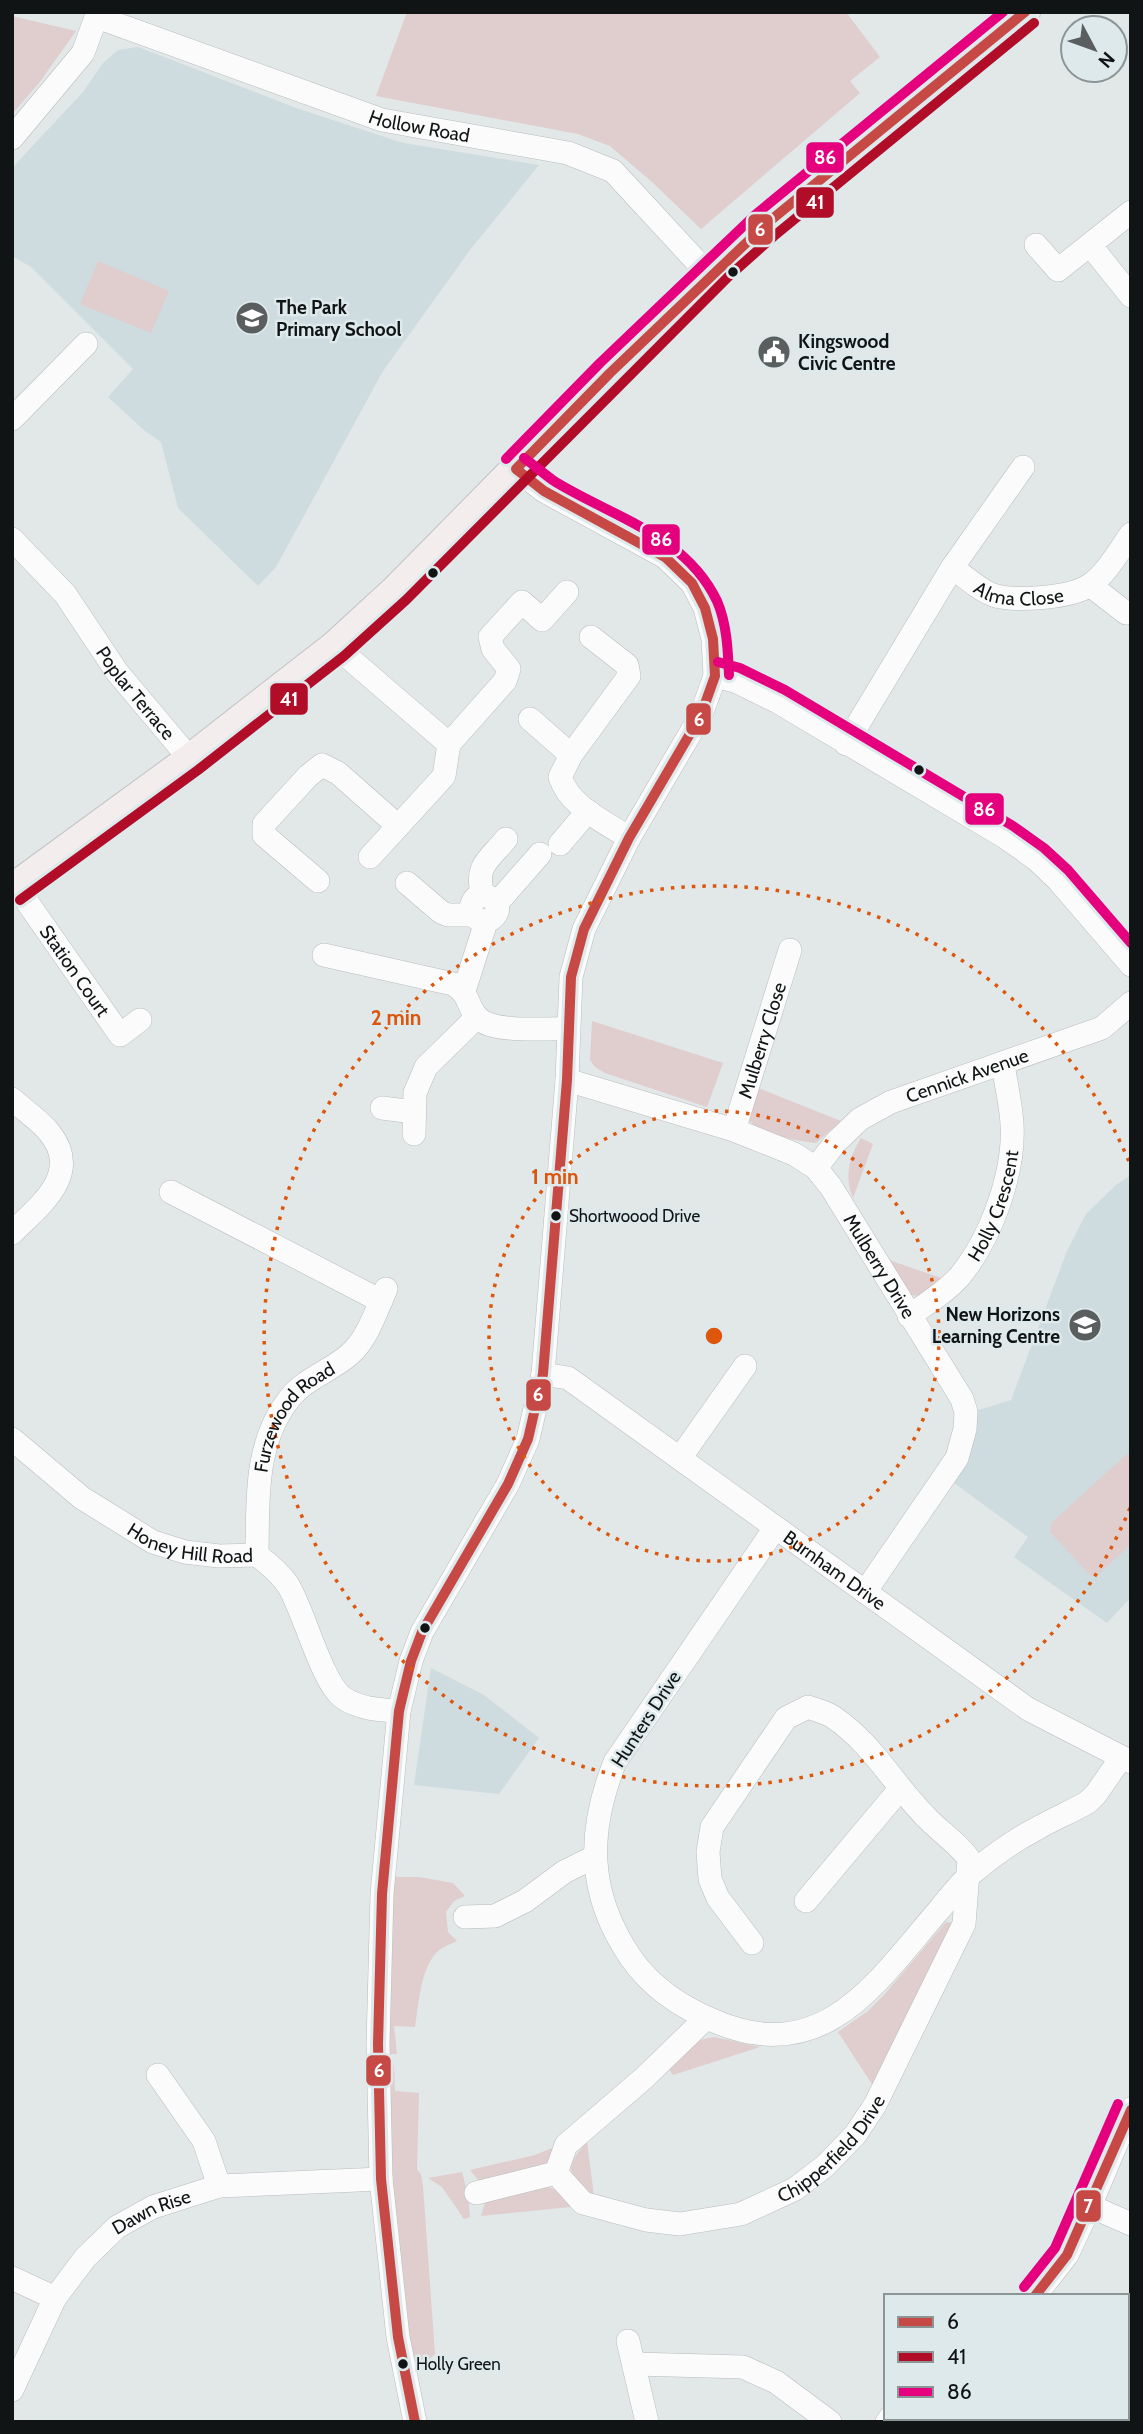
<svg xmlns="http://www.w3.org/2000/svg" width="1143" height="2434" viewBox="0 0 1143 2434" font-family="Cabin,sans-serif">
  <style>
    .built { fill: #cedbdf }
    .green { fill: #e0cdce }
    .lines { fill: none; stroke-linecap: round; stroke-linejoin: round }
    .minor-casing { stroke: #b9bdbe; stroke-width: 24 }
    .major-casing { stroke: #c0c3c4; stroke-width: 32 }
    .minor { stroke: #fbfbfc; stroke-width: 23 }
    .major { stroke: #f4eded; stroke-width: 30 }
    .bus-1-casing { stroke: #dee9ec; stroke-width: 16 }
    .bus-2-casing { stroke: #dee9ec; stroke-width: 16 }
    .bus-3-casing { stroke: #dee9ec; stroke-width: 16 }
    .bus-4-casing { stroke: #dee9ec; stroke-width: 16 }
    .bus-1 { stroke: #c64945; stroke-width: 10 }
    .bus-2 { stroke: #b10d28; stroke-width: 10 }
    .bus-3 { stroke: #e5007d; stroke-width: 10 }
    .bus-4 { stroke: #c64945; stroke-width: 10 }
    .ring { fill: none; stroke: #dd560c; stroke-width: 3.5; stroke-dasharray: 3.5 7 }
    .bus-dot { fill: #101415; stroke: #dee9ec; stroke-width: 2.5 }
    .labels { text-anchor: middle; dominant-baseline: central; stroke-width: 5; stroke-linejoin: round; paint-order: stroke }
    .bus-label { font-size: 17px; fill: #101415; stroke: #dee9ec; text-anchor: start }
    .street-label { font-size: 19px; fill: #101415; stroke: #dee9ec }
    .poi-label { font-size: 19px; font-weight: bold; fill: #101415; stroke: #dee9ec; text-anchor: start }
    .centre { fill: #dd560c; stroke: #dee9ec; stroke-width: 3.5 }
    .ring-label { font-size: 21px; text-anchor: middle; font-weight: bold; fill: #dd560c; stroke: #dee9ec; stroke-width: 5; stroke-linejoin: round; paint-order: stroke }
    .line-badge { stroke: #dee9ec; stroke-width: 2.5 }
    .badge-label { font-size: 19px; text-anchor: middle; font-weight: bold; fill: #fff }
  </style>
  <rect width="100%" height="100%" fill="#e2e7e8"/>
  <path class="built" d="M 138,47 L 296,108 L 403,143 L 539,165 L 470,250 L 383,371 L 276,567 L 258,586 L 178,508 L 161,442 L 145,431 L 108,397 L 133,369 L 31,267 L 12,256 L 12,168 L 83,92 L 103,63 L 118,50 Z
    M 1131,1175 L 1131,1597 L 1107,1623 L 1014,1557 L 1028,1537 L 950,1480 L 972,1412 L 1011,1400 L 1067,1251 L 1086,1214 L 1116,1185 Z
    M 431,1668 L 484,1695 L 539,1738 L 499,1794 L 414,1785 Z"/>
  <path class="green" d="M 407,12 L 846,12 L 880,57 L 850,81 L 860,93 L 701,229 L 652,182 L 610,146 L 578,134 L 376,96 Z
    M 12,16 L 76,31 L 39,83 L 12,114 Z
    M 98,261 L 169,291 L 151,333 L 80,304 Z
    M 592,1021 L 723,1063 L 707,1107 L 605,1073 L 595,1067 L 590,1060 Z
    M 753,1086 L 841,1121 L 816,1143 C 798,1141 756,1133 747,1118 Z
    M 861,1138 L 873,1144 L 853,1198 C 844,1177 849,1157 861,1138 Z
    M 883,1258 L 944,1279 L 922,1296 L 910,1295 Z
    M 1127,1454 L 1131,1454 L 1131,1544 L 1098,1575 L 1091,1576 L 1050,1532 L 1051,1523 Z
    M 391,1877 L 419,1877 L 453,1883 L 465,1896 L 454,1901 L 446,1912 L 448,1932 L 457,1941 C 451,1944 442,1947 437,1952 C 420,1970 419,2003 415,2027 L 394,2026 L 397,2054 L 387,2054 Z
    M 946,1922 L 954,1923 L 875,2089 L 838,2032 L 868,2011 L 884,1995 Z
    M 714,2037 L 760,2047 L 673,2075 L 668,2068 L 700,2040 Z
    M 387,2065 L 394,2065 L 395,2091 L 419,2093 L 417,2170 L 421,2174 L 423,2186 L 435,2354 L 420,2368 L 410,2369 L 389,2163 Z
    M 587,2142 L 594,2196 C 566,2178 564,2166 587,2142 Z
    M 557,2146 L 544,2168 L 480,2182 L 470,2170 L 535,2155 Z
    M 462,2172 L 468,2195 L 470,2217 L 464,2219 L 442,2187 L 428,2178 Z
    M 544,2186 L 558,2190 L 574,2203 L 570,2207 L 481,2216 L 486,2199 Z"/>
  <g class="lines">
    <defs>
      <g id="minor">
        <path id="s1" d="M 97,17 L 382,120 L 568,153 L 613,171 L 710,276"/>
        <path d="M 12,138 L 83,53 L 98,12"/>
        <path d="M 1036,245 L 1058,270 L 1131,212"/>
        <path d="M 1090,245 L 1131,296"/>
        <path d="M 12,419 L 86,344"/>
        <path id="s2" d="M 12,539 L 65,594 L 117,672 L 190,759"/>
        <path id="s3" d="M 952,568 C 965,576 979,590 993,595 C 1015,602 1071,598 1090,585 C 1107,573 1119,551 1131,534"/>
        <path d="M 1090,585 L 1126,613"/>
        <path d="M 591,637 L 627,665 L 629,676 L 571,755 L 560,777 C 570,807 604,821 629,838"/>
        <path d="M 335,646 L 449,744 L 505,681 L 509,669 L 493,649 L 490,637 L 522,602 L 542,620 L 567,592"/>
        <path d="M 715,676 L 735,681 L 778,702 L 1005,837 L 1036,859 L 1058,880 L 1131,965"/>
        <path d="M 530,719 L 571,755"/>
        <path d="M 846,744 L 952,568 L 1023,467"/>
        <path d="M 560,844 L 588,811"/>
        <path d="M 370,857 L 444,776 L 449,744"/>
        <path d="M 318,881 L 264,835 L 264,824 L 308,776 L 322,765 L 338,773 L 398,826"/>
        <path d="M 407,883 L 441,912 L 448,915 L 472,915"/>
        <path id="s4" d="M 16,886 L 120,1035 L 140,1020"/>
        <path d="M 483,895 C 474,866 489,860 506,839"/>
        <path d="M 497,903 L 540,854"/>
        <path d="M 324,955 L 453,984 C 472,995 466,1008 479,1019 C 495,1033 545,1028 567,1029"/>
        <path d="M 464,991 L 486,922 C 516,908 479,882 472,904 C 468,915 477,920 486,922"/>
        <path id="s5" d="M 567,1080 L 734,1130 L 794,1154 L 816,1168 L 831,1187 L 962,1399 L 966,1412 L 965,1429 L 957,1458 L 865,1592"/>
        <path d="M 12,1099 C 24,1110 39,1120 49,1132 C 83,1174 40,1205 12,1233"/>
        <path d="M 382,1108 L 414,1112"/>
        <path id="s6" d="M 734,1130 L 790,950"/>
        <path d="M 414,1134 L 415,1093 L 426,1067 L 477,1017"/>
        <path id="s7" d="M 816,1168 L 835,1143 L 860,1119 L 891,1102 L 1102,1028 L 1131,1003"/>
        <path d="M 171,1192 L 381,1301"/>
        <path id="s8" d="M 909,1316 C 926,1304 946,1292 960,1276 C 991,1238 1015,1173 1012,1124 C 1011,1105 1006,1084 1003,1065"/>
        <path id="s9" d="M 543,1374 L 568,1378 L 1028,1709 L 1131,1762"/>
        <path id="s10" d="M 12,1439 L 82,1498 L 153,1542 L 185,1552 L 219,1556 L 257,1555 C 269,1564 280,1573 288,1585 C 304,1611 321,1680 342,1697 C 359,1709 379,1710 399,1711"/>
        <path d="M 680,1458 L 745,1366"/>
        <path d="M 775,1528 L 615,1762 C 587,1832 587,1894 631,1958 C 653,1990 684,2009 719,2023 C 826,2066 878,1980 939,1910 C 949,1898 959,1884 971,1874 C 991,1857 1013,1841 1036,1829 C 1053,1819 1071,1812 1088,1802 L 1096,1794 L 1121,1758"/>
        <path id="s11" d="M 257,1555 C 258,1501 254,1444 289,1399 C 304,1379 331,1371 350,1354 C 368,1338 376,1311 386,1289"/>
        <path d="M 806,1901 L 900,1789"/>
        <path d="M 465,1917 L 495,1916 L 525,1901 L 564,1872 L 594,1857"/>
        <path id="s12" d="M 706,2018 L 644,2078 L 566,2145 L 556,2173 L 583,2203 L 646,2220 L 680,2224 L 741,2214 L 795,2189 L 825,2166 L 855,2135 L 875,2105 L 964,1924 L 969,1859 C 958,1843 940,1832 926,1817 C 894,1785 872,1743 833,1717 C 826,1712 816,1710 808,1707 L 786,1718 L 712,1827 L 708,1852 L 710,1879 L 718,1898 L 752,1943"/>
        <path d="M 158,2075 L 204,2141 L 219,2186"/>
        <path d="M 476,2193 L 556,2173"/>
        <path d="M 1090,2206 L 1131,2224"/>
        <path d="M 12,2278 L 55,2298"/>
        <path d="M 1035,2296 L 1067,2255 L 1090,2206 L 1131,2109"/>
        <path d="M 628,2341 L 647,2422"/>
        <path d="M 635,2364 L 743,2367 L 776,2382 L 830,2422"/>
        <path id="s13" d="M 12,2390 L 55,2298 L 85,2258 L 117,2227 L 153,2207 L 219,2186 L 381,2179"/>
        <path d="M 415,2422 L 398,2337 L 381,2179 L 378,2044 L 382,1894 L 399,1711 L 411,1661 L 422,1632 L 508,1484 L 528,1439 L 543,1374 L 567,1080 L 571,977 L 584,929 L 629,838 L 701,715 L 715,676 L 713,639 L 705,608 L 692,583 L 665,557 L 544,491 L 516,469"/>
        <path d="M 887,2422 L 890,2418"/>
        <path d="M 1082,2422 L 1086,2418"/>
      </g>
      <path id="major" d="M 12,889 L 190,759 L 335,646 L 396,590 L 610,373 L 719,266 L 765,225 L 1025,12"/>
    </defs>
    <use href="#minor" class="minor-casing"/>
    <use href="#major" class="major-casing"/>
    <use href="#minor" class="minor"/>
    <use href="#major" class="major"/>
    <defs>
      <path id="bus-1" d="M 516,469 L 610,373 L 765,225 L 1025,12
        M 415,2422 L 398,2337 L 381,2179 L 378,2044 L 382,1894 L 399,1711 L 411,1661 L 422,1632 L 508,1484 L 528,1439 L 543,1374 L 567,1080 L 571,977 L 584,929 L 629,838 L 701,715 L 715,676 L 713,639 L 705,608 L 692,583 L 665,557 L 544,491 L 516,469"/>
      <path id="bus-2" d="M 20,900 L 198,770 L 344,656 L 406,600 L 729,276 L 774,236 L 1034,23"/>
      <path id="bus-3" d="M 524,458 C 534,465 544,474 554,481 C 612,517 685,534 717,601 C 727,624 728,651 729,675
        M 506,459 L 600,363 L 755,215 L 1003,12
        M 718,662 L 740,668 L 785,690 L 1013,826 L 1044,848 L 1068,870 L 1131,943
        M 1024,2287 L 1055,2248 L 1118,2104"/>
      <path id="bus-4" d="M 1035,2296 L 1067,2255 L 1131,2110"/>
    </defs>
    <use href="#bus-1" class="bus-1-casing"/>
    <use href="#bus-2" class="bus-2-casing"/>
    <use href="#bus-3" class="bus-3-casing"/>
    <use href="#bus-4" class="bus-4-casing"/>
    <use href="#bus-1" class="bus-1"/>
    <use href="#bus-2" class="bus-2"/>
    <use href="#bus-3" class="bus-3"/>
    <use href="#bus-4" class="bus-4"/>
  </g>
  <g class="ring">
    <circle cx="714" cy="1336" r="225"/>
    <path d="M1130 1508A450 450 0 1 1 1130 1164"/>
  </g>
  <defs>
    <symbol id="school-disc" viewBox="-11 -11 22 22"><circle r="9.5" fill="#5a5e5f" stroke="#dee9ec"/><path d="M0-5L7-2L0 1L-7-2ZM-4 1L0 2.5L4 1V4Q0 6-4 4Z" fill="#fff"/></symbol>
    <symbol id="civic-disc" viewBox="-11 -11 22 22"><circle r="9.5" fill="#5a5e5f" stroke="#dee9ec"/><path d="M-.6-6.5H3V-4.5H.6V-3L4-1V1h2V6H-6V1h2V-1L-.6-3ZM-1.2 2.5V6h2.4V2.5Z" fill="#fff"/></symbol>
  </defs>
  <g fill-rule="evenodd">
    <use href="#school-disc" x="233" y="299" width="38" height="38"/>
    <use href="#civic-disc" x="755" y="333" width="38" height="38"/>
    <use href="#school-disc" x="1066" y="1306" width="38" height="38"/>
  </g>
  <g class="bus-dot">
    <circle cx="733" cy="272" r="6"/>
    <circle cx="433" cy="573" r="6"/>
    <circle cx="919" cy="770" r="6"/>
    <circle cx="556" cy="1216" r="6"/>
    <circle cx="425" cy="1628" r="6"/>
    <circle cx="403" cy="2364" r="6"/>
  </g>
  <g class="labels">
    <g class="bus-label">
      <text x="569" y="1216">Shortwoood Drive</text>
      <text x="416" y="2364">Holly Green</text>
    </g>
    <g class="street-label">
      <text stroke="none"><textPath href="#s1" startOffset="341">Hollow Road</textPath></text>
      <text stroke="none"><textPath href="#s3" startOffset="75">Alma Close</textPath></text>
      <text stroke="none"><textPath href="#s2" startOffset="198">Poplar Terrace</textPath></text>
      <text stroke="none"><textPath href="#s4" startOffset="103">Station Court</textPath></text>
      <text stroke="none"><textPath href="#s6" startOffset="94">Mulberry Close</textPath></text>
      <text stroke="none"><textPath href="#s7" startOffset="182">Cennick Avenue</textPath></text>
      <text stroke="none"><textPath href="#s8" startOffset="144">Holly Crescent</textPath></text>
      <text stroke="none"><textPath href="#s5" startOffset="382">Mulberry Drive</textPath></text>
      <text stroke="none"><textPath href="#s11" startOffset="150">Furzewood Road</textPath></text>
      <text stroke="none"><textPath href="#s10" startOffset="212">Honey Hill Road</textPath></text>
      <text stroke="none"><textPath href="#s9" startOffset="354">Burnham Drive</textPath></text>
      <text transform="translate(646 1719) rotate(-57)">Hunters Drive</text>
      <text stroke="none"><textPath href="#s12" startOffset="534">Chipperfield Drive</textPath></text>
      <text stroke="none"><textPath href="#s13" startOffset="234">Dawn Rise</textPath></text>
    </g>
    <g class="poi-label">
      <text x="276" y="307">The Park<tspan x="276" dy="22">Primary School</tspan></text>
      <text x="798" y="341">Kingswood<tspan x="798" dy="22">Civic Centre</tspan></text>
      <text x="1060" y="1314" text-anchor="end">New Horizons<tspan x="1060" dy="22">Learning Centre</tspan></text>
    </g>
  </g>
  <circle cx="714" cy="1336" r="10" class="centre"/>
  <g class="ring-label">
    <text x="396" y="1025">2 min</text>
    <text x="555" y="1184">1 min</text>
  </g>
  <g class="line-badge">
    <rect x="805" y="141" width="40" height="33" rx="7" fill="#e5007d"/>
    <rect x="795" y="186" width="40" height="33" rx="7" fill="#b10d28"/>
    <rect x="747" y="213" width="27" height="33" rx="7" fill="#c64945"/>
    <rect x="641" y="523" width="40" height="33" rx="7" fill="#e5007d"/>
    <rect x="269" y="682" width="40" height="34" rx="7" fill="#b10d28"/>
    <rect x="685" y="702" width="27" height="34" rx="7" fill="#c64945"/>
    <rect x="964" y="792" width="41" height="34" rx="7" fill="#e5007d"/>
    <rect x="525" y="1378" width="27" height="34" rx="7" fill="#c64945"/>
    <rect x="365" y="2054" width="27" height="33" rx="7" fill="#c64945"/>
    <rect x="1075" y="2189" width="27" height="34" rx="7" fill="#c64945"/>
  </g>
  <g class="badge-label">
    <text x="825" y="164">86</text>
    <text x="815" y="209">41</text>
    <text x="760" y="236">6</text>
    <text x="661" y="546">86</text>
    <text x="289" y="706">41</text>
    <text x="699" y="726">6</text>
    <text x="984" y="816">86</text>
    <text x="538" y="1401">6</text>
    <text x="379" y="2077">6</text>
    <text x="1088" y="2213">7</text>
  </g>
  <rect width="1143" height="2434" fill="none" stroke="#101415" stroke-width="28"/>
  <rect x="884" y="2294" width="245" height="126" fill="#dee9ec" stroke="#8c9496" stroke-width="2"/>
  <rect x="898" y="2317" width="35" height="10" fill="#c64945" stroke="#8c9496" stroke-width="2"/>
  <text x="947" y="2329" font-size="21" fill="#101415">6</text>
  <rect x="898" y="2352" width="35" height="10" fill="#b10d28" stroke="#8c9496" stroke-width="2"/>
  <text x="947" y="2364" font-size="21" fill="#101415">41</text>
  <rect x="898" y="2387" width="35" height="10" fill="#e5007d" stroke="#8c9496" stroke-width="2"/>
  <text x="947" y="2399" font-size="21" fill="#101415">86</text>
  <g transform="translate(1094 49) rotate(131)"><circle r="33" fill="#dee9ec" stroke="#8c9496" stroke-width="2"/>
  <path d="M0-5L12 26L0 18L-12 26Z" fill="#5a5e5f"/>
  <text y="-10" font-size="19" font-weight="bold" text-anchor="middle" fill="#101415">N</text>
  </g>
</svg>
